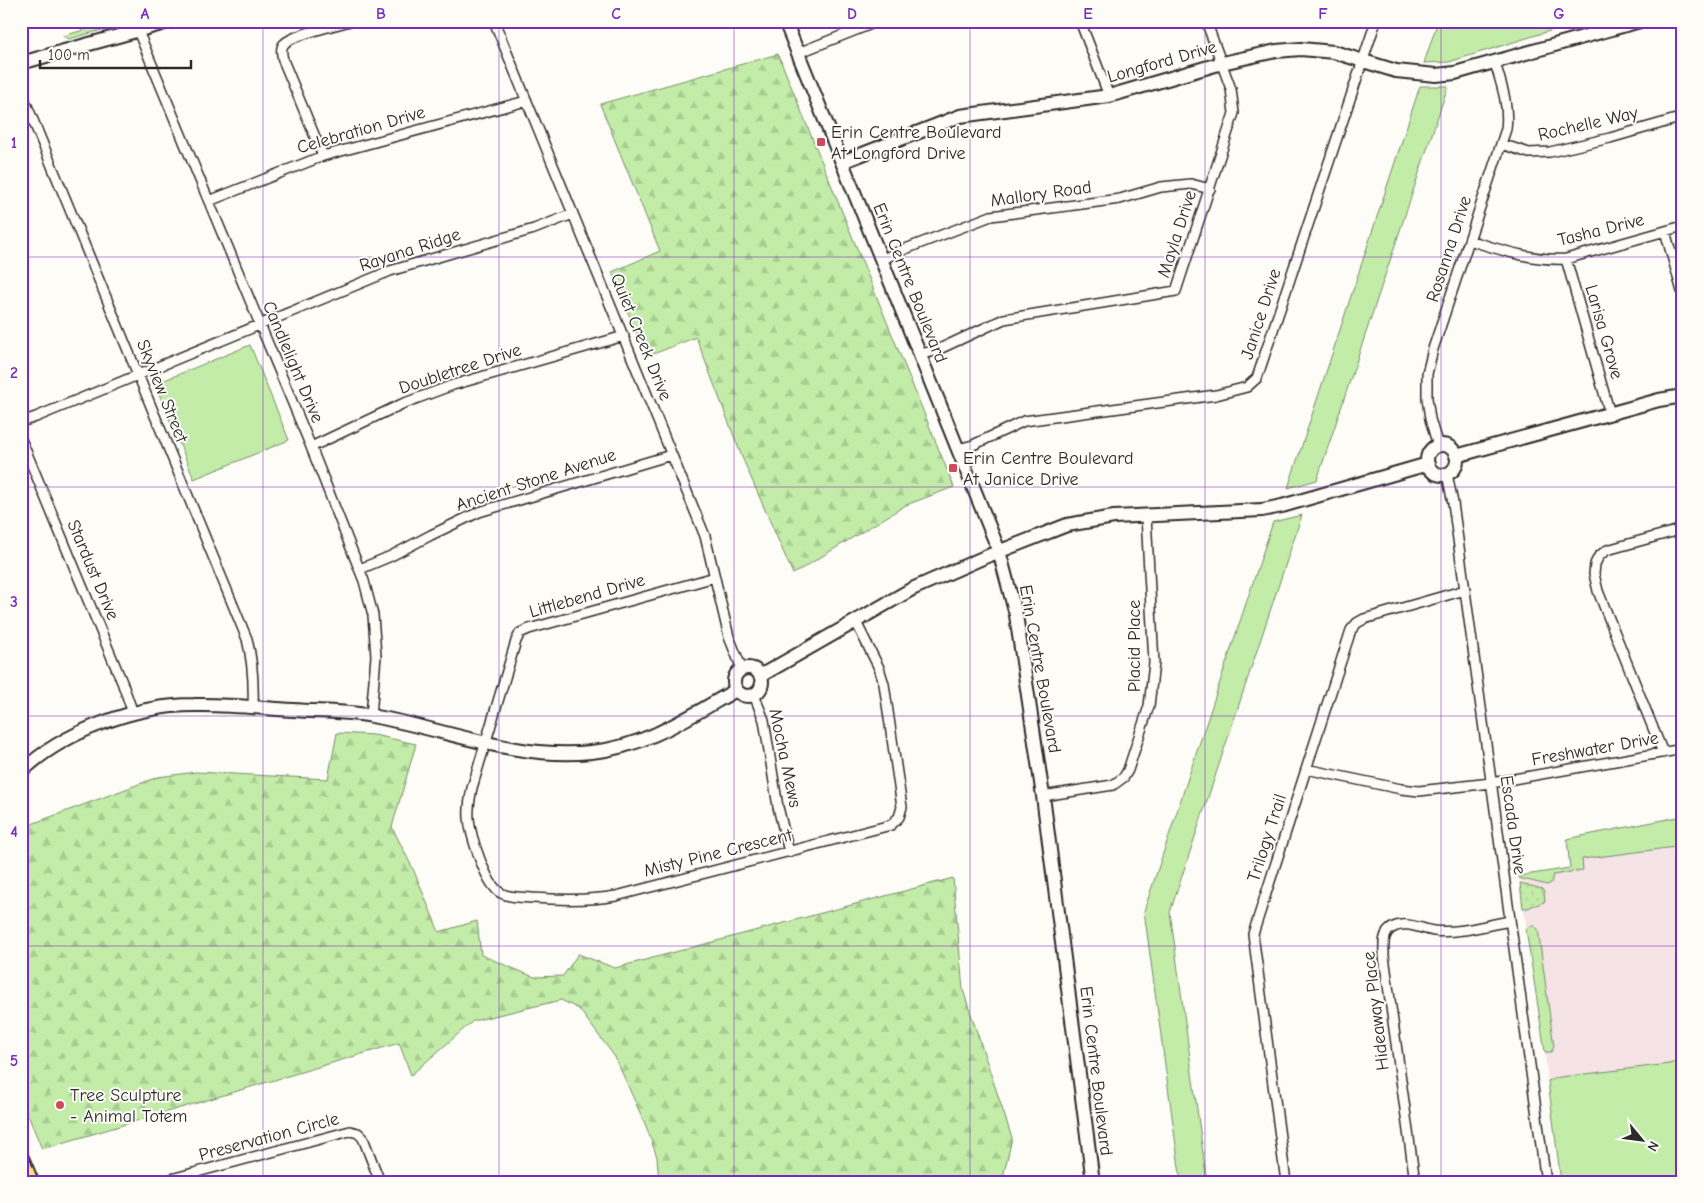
<svg xmlns="http://www.w3.org/2000/svg" width="1704" height="1203" viewBox="0 0 1704 1203" font-family="'Comic Neue',sans-serif">
  <style>
    .built { fill: #f5e3e6 }
    .green { fill: #c3eca8; stroke: #778c6a }
    .forest { fill: url(#forest-firs); stroke: #778c6a }
    .garden { fill: url(#garden-dots); stroke: #778c6a }
    .lines { fill: none; stroke-linecap: round; stroke-linejoin: round }
    .street-casing { stroke: #2b2b2b; stroke-width: 12 }
    .secondary-casing { stroke: #2b2b2b; stroke-width: 16 }
    .primary-casing { stroke: #2b2b2b; stroke-width: 18 }
    .street { stroke: #fdfcf7; stroke-width: 9 }
    .secondary { stroke: #fdfcf7; stroke-width: 12 }
    .primary { stroke: #f9e181; stroke-width: 14 }
    .grid { fill: none; stroke: #7b2cbf; stroke-width: 1; stroke-opacity: 0.55 }
    .poi-dot { fill: #d1495b; stroke: #fdfcf7; stroke-width: 2 }
    .labels { text-anchor: middle; dominant-baseline: central; stroke-width: 4; stroke-linejoin: round; paint-order: stroke }
    .street-label { font-size: 18px; fill: #2b2b2b; stroke: #fdfcf7 }
    .poi-label { font-size: 18px; fill: #2b2b2b; stroke: #fdfcf7; text-anchor: start }
    .neatline { fill: none; stroke: #7b2cbf; stroke-width: 2 }
    .grid-label { font-size: 16px; text-anchor: middle; font-weight: bold; fill: #7b2cbf }
  </style>
  <defs>
    <pattern id="forest-firs" width="22" height="20" patternUnits="userSpaceOnUse" patternTransform="scale(1.25)"><rect width="22" height="20" fill="#c3eca8"/><path d="M5 1l3.5 6h-7zM16 11l3.5 6h-7z" fill="#a8cb91"/></pattern>
    <pattern id="garden-dots" width="8" height="8" patternUnits="userSpaceOnUse" patternTransform="scale(1.25)"><rect width="8" height="8" fill="#c3eca8"/><path d="M2 2h.1M6 6h.1" fill="none" stroke="#a8cb91" stroke-width="1.8" stroke-linecap="round"/></pattern>
  </defs>
  <rect width="100%" height="100%" fill="#fdfcf7"/>
  <filter id="ink" filterUnits="userSpaceOnUse"><feTurbulence type="fractalNoise" baseFrequency=".02" numOctaves="2"/><feDisplacementMap in="SourceGraphic" scale="10" xChannelSelector="R" yChannelSelector="G"/><feConvolveMatrix kernelMatrix="1 2 1 2 8 2 1 2 1" color-interpolation-filters="sRGB"/></filter>
  <g filter="url(#ink)">
    <path class="built" d="M 1683,816 L 1683,1071 L 1549,1096 L 1545,1052 L 1519,876 L 1570,868 L 1567,839 Z"/>
    <path class="green" d="M 92,21 L 135,21 L 69,39 L 63,36 L 94,27 Z
      M 1438,21 L 1582,21 L 1449,62 L 1424,63 Z
      M 1420,86 L 1448,86 L 1317,480 L 1288,488 Z
      M 250,345 L 289,440 L 194,479 L 155,384 Z
      M 1302,515 L 1170,912 L 1207,1182 L 1181,1182 L 1144,911 L 1273,522 Z
      M 1683,816 L 1683,846 L 1582,859 L 1583,870 L 1553,875 L 1551,883 L 1547,885 L 1519,878 L 1519,876 L 1570,868 L 1567,839 Z
      M 1530,926 L 1534,926 L 1538,929 L 1554,1047 L 1551,1052 L 1545,1052 L 1526,929 Z
      M 1683,1060 L 1683,1182 L 1561,1182 L 1548,1081 L 1560,1077 L 1669,1064 Z"/>
    <path class="forest" d="M 778,54 L 954,487 L 906,505 L 793,574 L 742,457 L 696,337 L 646,357 L 612,272 L 660,251 L 600,104 Z
      M 337,733 L 374,735 L 416,744 L 392,827 L 414,871 L 439,932 L 477,921 L 481,955 L 534,977 L 563,976 L 578,954 L 615,968 L 953,878 L 963,990 L 1012,1138 L 1002,1182 L 659,1182 L 657,1157 L 646,1126 L 615,1057 L 579,1009 L 561,1000 L 473,1021 L 411,1075 L 399,1043 L 42,1149 L 21,1098 L 21,828 L 158,777 L 196,772 L 328,779 Z"/>
    <path class="garden" d="M 1520,883 L 1542,889 L 1544,892 L 1545,901 C 1541,905 1534,904 1528,908 L 1523,908 Z"/>
    <g class="lines">
      <defs>
        <path id="street" d="M 494,21 L 705,536 L 729,637 L 742,669
          M 1080,21 L 1109,96
          M 138,31 L 311,447 L 364,581 L 373,615 L 376,656 L 371,716
          M 798,53 L 879,21
          M 21,91 L 247,639 C 253,663 254,682 253,707
          M 1501,144 L 1529,153 L 1550,152 L 1610,138 L 1683,117
          M 323,156 L 283,60 C 282,55 280,48 284,44 C 291,35 337,25 350,21
          M 209,201 L 323,156 L 526,101
          M 1665,231 L 1683,295
          M 1469,240 C 1501,250 1532,261 1566,259 L 1683,226
          M 1566,259 L 1610,414
          M 882,260 L 895,253 L 991,216 L 1120,199 L 1161,187 L 1191,184 L 1210,189
          M 920,354 L 935,351 L 1004,319 L 1176,291 L 1234,113 L 1231,89 L 1206,21
          M 21,422 L 36,417 L 390,271 L 534,229 L 573,214
          M 21,439 L 122,682 L 133,713
          M 1438,446 L 1430,419 L 1427,398 L 1427,374 L 1433,349 L 1506,129 C 1509,106 1502,86 1495,63
          M 311,447 L 402,404 L 453,385 L 624,336
          M 958,449 L 973,445 L 1024,421 L 1216,395 L 1247,387 L 1257,378 L 1376,21
          M 1447,474 L 1453,503 L 1546,1182
          M 360,569 L 391,556 L 431,535 L 479,512 L 671,455
          M 715,577 L 529,629 L 520,633 L 516,641 L 472,788 C 470,798 468,807 469,818 C 470,834 486,886 501,893 C 509,898 523,897 532,898 C 560,900 587,901 616,896 L 891,825 L 899,817 L 902,807 L 884,684 L 879,668 L 856,622
          M 754,695 L 764,720 L 778,807 L 789,852
          M 1663,753 L 1598,591 L 1594,574 L 1595,564 L 1599,556 L 1607,550 L 1683,529
          M 21,754 L 28,765
          M 1306,769 L 1401,789 L 1419,791 L 1491,783 L 1683,749
          M 1043,796 L 1113,785 L 1124,777 L 1128,770 L 1149,706 L 1154,663 L 1146,516
          M 160,1182 L 350,1131 L 358,1133 L 363,1138 L 380,1182
          M 1286,1182 L 1253,934 L 1351,630 L 1357,623 L 1364,619 L 1465,590
          M 1415,1182 L 1384,956 C 1384,946 1382,934 1392,928 C 1405,920 1421,929 1434,931 C 1459,934 1485,925 1510,921"/>
        <path id="secondary" d="M 785,21 L 999,551 L 1016,615 L 1043,796 L 1093,1182
          M 21,63 L 172,21
          M 842,162 L 960,116 L 1109,96 L 1222,63 L 1276,51 L 1301,49 L 1334,52 L 1396,71 L 1436,75 L 1455,73 L 1640,21
          M1427 460a15 15 0 1 1 30 0a15 15 0 1 1-30 0Z
          M 1456,456 L 1659,400 L 1683,396
          M734 682a14 14 0 1 1 28 0a14 14 0 1 1-28 0Z
          M 760,676 L 912,589 L 985,557 L 1067,525 L 1114,517 L 1262,510 L 1282,506 L 1428,464
          M 21,772 C 64,731 136,705 194,705 C 227,704 260,708 293,710 C 319,712 346,711 372,716 C 445,729 517,760 591,752 C 646,747 690,716 736,690"/>
        <path id="primary" d="M 21,1158 L 31,1182"/>
      </defs>
      <use href="#street" class="street-casing"/>
      <use href="#secondary" class="secondary-casing"/>
      <use href="#primary" class="primary-casing"/>
      <use href="#street" class="street"/>
      <use href="#secondary" class="secondary"/>
      <use href="#primary" class="primary"/>
    </g>
  </g>
  <path class="grid" d="M 263,21 L 263,1182M 499,21 L 499,1182M 734,21 L 734,1182M 970,21 L 970,1182M 1205,21 L 1205,1182M 1441,21 L 1441,1182M 21,257 L 1683,257M 21,487 L 1683,487M 21,716 L 1683,716M 21,946 L 1683,946"/>
  <g class="poi-dot">
    <rect x="816" y="137" width="10" height="10" rx="2.5"/>
    <rect x="948" y="463" width="10" height="10" rx="2.5"/>
    <circle cx="60" cy="1105" r="5"/>
  </g>
  <g class="labels">
    <g class="street-label">
      <text transform="translate(1162 62) rotate(-16)">Longford Drive</text>
      <text transform="translate(1588 124) rotate(-13)">Rochelle Way</text>
      <text transform="translate(361 130) rotate(-16)">Celebration Drive</text>
      <text transform="translate(1041 194) rotate(-8)">Mallory Road</text>
      <text transform="translate(1601 230) rotate(-14)">Tasha Drive</text>
      <text transform="translate(1177 234) rotate(-72)">Mayla Drive</text>
      <text transform="translate(1449 249) rotate(-72)">Rosanna Drive</text>
      <text transform="translate(410 250) rotate(-18)">Rayana Ridge</text>
      <text transform="translate(910 283) rotate(68)">Erin Centre Boulevard</text>
      <text transform="translate(1261 314) rotate(-72)">Janice Drive</text>
      <text transform="translate(1604 332) rotate(74)">Larisa Grove</text>
      <text transform="translate(641 337) rotate(68)">Quiet Creek Drive</text>
      <text transform="translate(293 362) rotate(67)">Candlelight Drive</text>
      <text transform="translate(460 369) rotate(-18)">Doubletree Drive</text>
      <text transform="translate(162 391) rotate(68)">Skyview Street</text>
      <text transform="translate(536 480) rotate(-18)">Ancient Stone Avenue</text>
      <text transform="translate(93 570) rotate(67)">Stardust Drive</text>
      <text transform="translate(587 596) rotate(-16)">Littlebend Drive</text>
      <text transform="translate(1134 646) rotate(-90)">Placid Place</text>
      <text transform="translate(1040 669) rotate(80)">Erin Centre Boulevard</text>
      <text transform="translate(1595 749) rotate(-10)">Freshwater Drive</text>
      <text transform="translate(785 758) rotate(78)">Mocha Mews</text>
      <text transform="translate(1513 825) rotate(82)">Escada Drive</text>
      <text transform="translate(1267 838) rotate(-72)">Trilogy Trail</text>
      <text transform="translate(718 853) rotate(-14)">Misty Pine Crescent</text>
      <text transform="translate(1376 1011) rotate(-97)">Hideaway Place</text>
      <text transform="translate(1096 1071) rotate(83)">Erin Centre Boulevard</text>
      <text transform="translate(269 1137) rotate(-15)">Preservation Circle</text>
    </g>
    <g class="poi-label">
      <text x="831" y="132">Erin Centre Boulevard<tspan x="831" dy="21">At Longford Drive</tspan></text>
      <text x="963" y="458">Erin Centre Boulevard<tspan x="963" dy="21">At Janice Drive</tspan></text>
      <text x="70" y="1095">Tree Sculpture<tspan x="70" dy="21">- Animal Totem</tspan></text>
    </g>
  </g>
  <rect width="1704" height="1203" fill="none" stroke="#fdfcf7" stroke-width="55"/>
  <g transform="translate(1642 1140) rotate(119)" stroke="#fdfcf7" stroke-width="4" paint-order="stroke">
  <path d="M0-4L9 19L0 12L-9 19Z" fill="#2b2b2b"/>
  <text y="-8" font-size="14" font-weight="bold" text-anchor="middle" fill="#2b2b2b">N</text>
  </g>
  <path d="M40 60v8h151v-8" fill="none" stroke="#2b2b2b" stroke-width="2.5"/>
  <text x="48" y="60" font-size="15" fill="#2b2b2b" stroke="#fdfcf7" stroke-width="4" paint-order="stroke">100 m</text>
  <rect x="28" y="28" width="1648" height="1148" class="neatline"/>
  <g class="grid-label">
    <text x="145" y="19">A</text>
    <text x="381" y="19">B</text>
    <text x="616" y="19">C</text>
    <text x="852" y="19">D</text>
    <text x="1088" y="19">E</text>
    <text x="1323" y="19">F</text>
    <text x="1559" y="19">G</text>
    <text x="14" y="148">1</text>
    <text x="14" y="378">2</text>
    <text x="14" y="607">3</text>
    <text x="14" y="837">4</text>
    <text x="14" y="1066">5</text>
  </g>
</svg>
